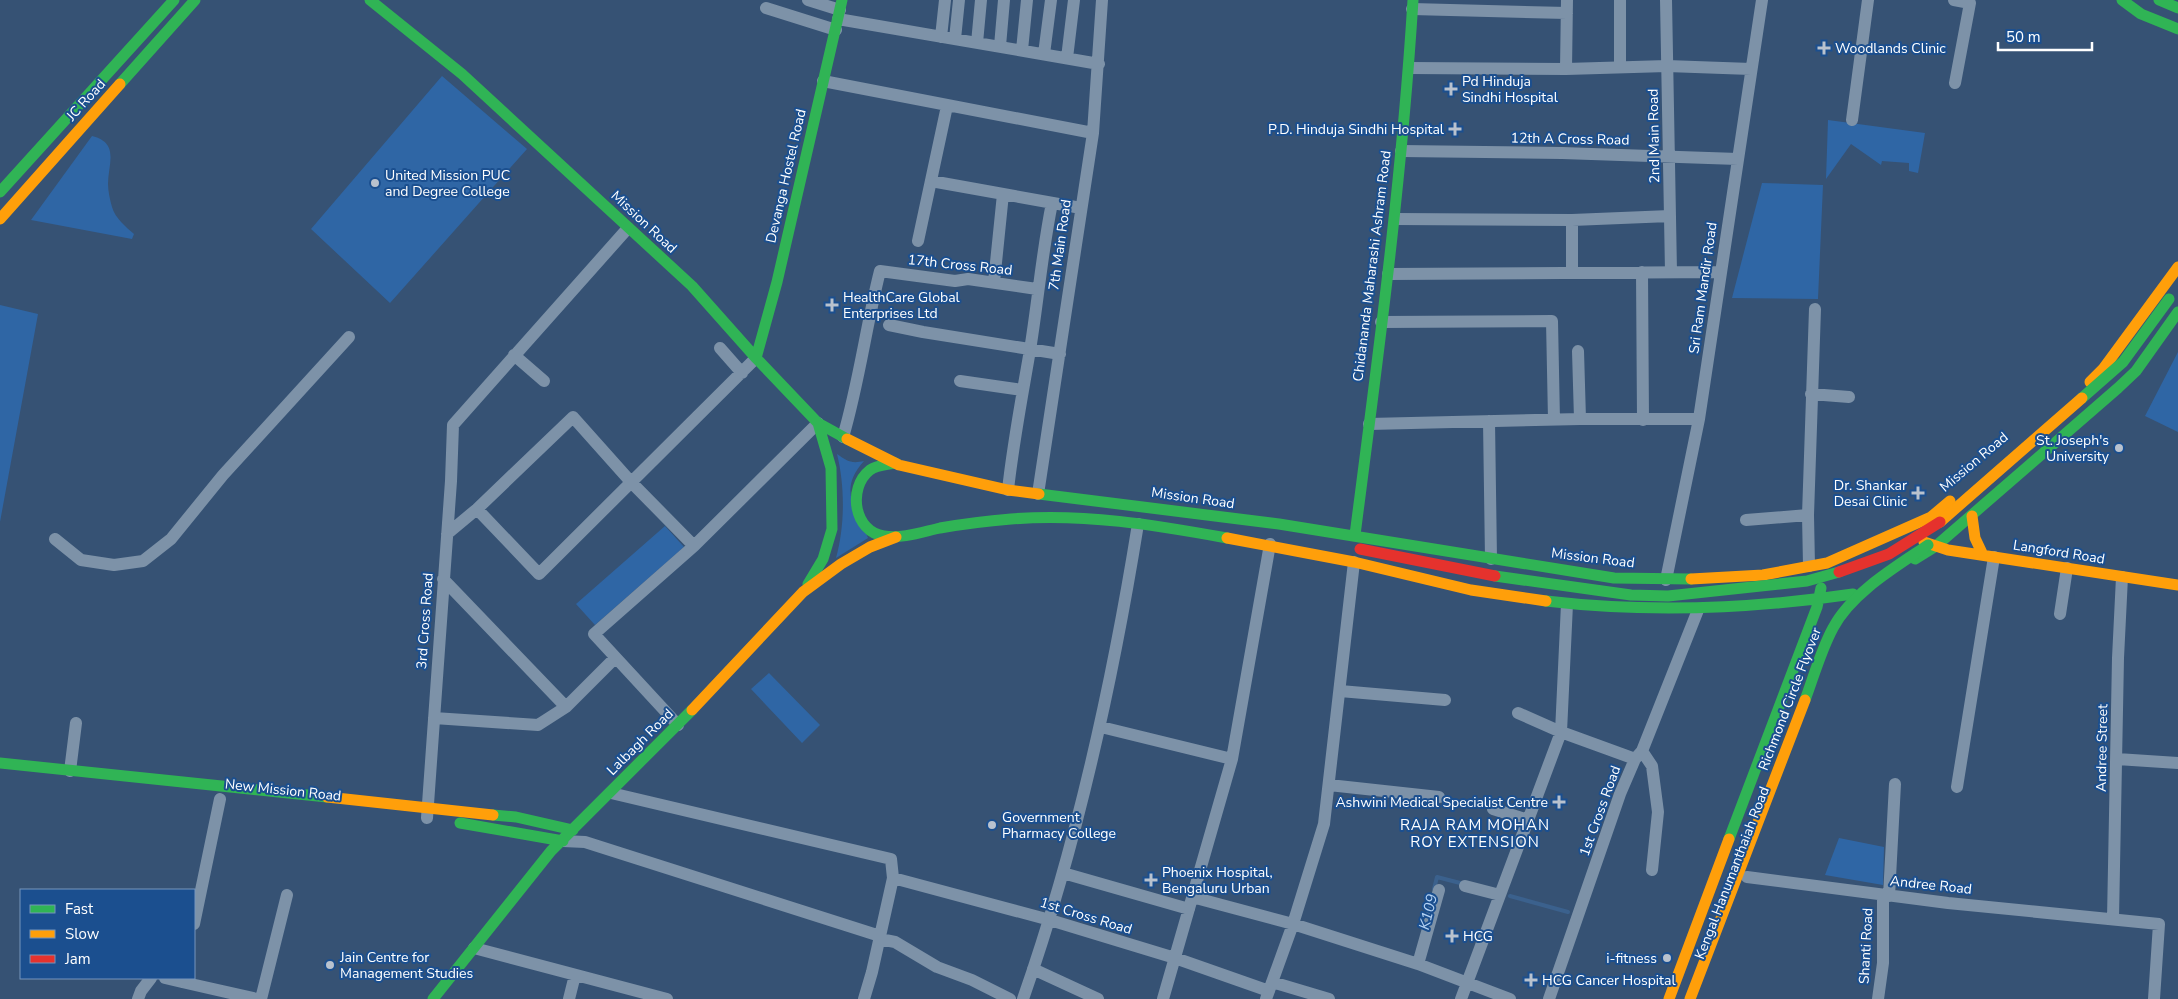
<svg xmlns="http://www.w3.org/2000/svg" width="2178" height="999" viewBox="0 0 2178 999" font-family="'Nunito Sans',sans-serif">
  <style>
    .green { fill: #2f66a5 }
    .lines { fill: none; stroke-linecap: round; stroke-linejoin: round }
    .stream { stroke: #3b618d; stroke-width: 4 }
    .street { stroke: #7d92a8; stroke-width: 12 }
    .fast { stroke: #30b455; stroke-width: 11 }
    .slow { stroke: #ff9f0a; stroke-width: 11 }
    .fast-bridge { stroke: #30b455; stroke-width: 11 }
    .slow-bridge { stroke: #ff9f0a; stroke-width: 11 }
    .jam-bridge { stroke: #e5322d; stroke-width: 11 }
    .poi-dot { fill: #b9c2ce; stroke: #1b4f8f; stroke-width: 2 }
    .labels { text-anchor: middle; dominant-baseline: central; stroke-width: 4; stroke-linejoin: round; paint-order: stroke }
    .poi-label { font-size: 14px; fill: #fff; stroke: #1b4f8f; text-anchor: start }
    .street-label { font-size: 14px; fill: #fff; stroke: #1b4f8f }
    .neighbourhood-label { font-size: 15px; letter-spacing: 1px; fill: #fff; stroke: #1b4f8f }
    .water-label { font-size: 15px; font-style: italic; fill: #b5d3f5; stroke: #1b4f8f }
  </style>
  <rect width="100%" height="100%" fill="#365274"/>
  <path class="green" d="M 442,76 L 527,149 L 390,303 L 311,229 Z
    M 1828,120 L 1925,133 L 1918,173 L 1909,171 L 1909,163 L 1882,161 L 1881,165 L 1851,144 L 1826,179 Z
    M 92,136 C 120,143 108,164 108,184 C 108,191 110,200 112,207 C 115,218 126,227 134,234 L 132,239 L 31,220 Z
    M 1762,183 L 1823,185 L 1818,299 L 1732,298 Z
    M 0,305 L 38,314 L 0,522 Z
    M 2178,352 L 2178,432 L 2145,416 Z
    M 837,454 C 847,461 851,464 864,461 C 838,490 855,507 868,538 L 836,558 C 845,526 845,486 837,454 Z
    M 665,526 L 684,547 L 595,625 L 576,604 Z
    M 769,673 L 820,725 L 802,743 L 751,689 Z
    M 1839,838 L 1884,847 L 1883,885 L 1825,875 Z"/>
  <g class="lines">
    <path class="stream" d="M 1434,889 L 1437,877 L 1464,884
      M 1510,896 L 1568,912"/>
    <path class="street" d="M 808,0 L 840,10
      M 1666,0 L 1671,272
      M 1954,0 L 1970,3 L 1955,83
      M 766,8 L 836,30
      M 1412,9 L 1567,13
      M 838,19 L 1099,64
      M 941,37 L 945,0
      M 955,39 L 959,0
      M 977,43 L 981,0
      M 1000,46 L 1004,0
      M 1022,50 L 1027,0
      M 1044,54 L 1051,0
      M 1067,58 L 1074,0
      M 1620,67 L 1620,0
      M 1409,68 L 1566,69 L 1667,66 L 1751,69
      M 1566,69 L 1567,0
      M 823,81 L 1093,133
      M 1852,120 L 1868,0
      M 1401,151 L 1562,153 L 1738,159
      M 931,181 L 1081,208
      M 1395,219 L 1572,220 L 1670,216
      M 1572,220 L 1572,272
      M 918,241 L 947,106
      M 1642,272 L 1643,420
      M 1388,274 L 1721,272
      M 994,282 L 1003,194
      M 1381,322 L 1552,321 L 1554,420
      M 889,325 L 923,332 L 1060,354
      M 720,348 L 742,373
      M 1578,351 L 1580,419
      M 514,355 L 544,381
      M 960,381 L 1022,390
      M 1811,394 L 1849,397
      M 1489,421 L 1491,559
      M 1369,424 L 1580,419 L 1699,419
      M 843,437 C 859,383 866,326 880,271 L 955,281 L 968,279 L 1037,289
      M 1008,490 C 1013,443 1022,397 1030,350 C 1038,301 1042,252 1052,203
      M 1038,494 L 1093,133 L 1102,0
      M 477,509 L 539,574 L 756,358
      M 1746,520 L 1808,515
      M 447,534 L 477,509 L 573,417 L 631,482 L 694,546
      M 55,539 L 81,560 L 114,565 L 143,561 L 171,539 L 223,475 L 349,337
      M 1809,566 L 1808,515 L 1815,309
      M 443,579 L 566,707
      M 1666,580 L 1699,419 L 1762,0
      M 2060,614 L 2067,568
      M 1340,691 L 1445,700
      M 1518,713 L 1561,732 L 1635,759
      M 434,718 L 538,725 L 566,707 L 615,658
      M 678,725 L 594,634 L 694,546 L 818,423
      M 1101,727 L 1232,759
      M 1642,751 L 1652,766 L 1658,812 L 1652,870
      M 2117,759 L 2178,763
      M 70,771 L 76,723
      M 1329,785 L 1439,797
      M 1957,787 L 1994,557
      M 611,793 L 891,859 L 893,878 L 872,972 L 864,999
      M 1493,809 L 1528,820
      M 427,818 L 451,481 L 453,425 L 628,228
      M 563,841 L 585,842 L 880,936
      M 1063,873 L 1189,909
      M 1747,877 L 1948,903 L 2159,924 L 2154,999
      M 893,878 L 1050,920 L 1175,958 L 1269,991
      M 1465,886 L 1500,895
      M 1889,896 L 1895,784
      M 1192,897 L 1293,924 L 1418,964 L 1510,999
      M 2113,919 L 2118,658 L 2122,577
      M 194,924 L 220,799
      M 880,939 L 895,942 L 937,967 L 972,980 L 1010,999
      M 474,948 L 667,999
      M 1418,964 L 1439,890
      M 1033,969 L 1098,999
      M 165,978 L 182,982
      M 182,978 L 182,982 L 257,999
      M 1272,982 L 1329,999
      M 138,999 L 141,991 L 151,978
      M 261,999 L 287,895
      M 569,999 L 575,975
      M 1023,999 C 1077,845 1112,685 1138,524
      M 1163,999 L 1232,759 L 1270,544
      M 1266,999 L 1293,924 L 1324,824 L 1354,562
      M 1461,999 L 1561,732 L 1567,604
      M 1549,999 L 1620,794 L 1635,759 L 1642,751 L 1698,610
      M 1878,999 L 1883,963 L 1883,895"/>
    <path class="fast" d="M 370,0 L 462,74 L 692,286 L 756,358 L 818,423 L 847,439
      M 2122,0 L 2141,14 L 2178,29
      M 2159,0 L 2178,8
      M 120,84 L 195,0
      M 0,192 L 174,0
      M 756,358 L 777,282 L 842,0
      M 895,463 C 887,465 877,465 870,470 C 847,488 854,532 884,536 C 902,539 922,532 940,528 C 963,524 987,521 1011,519 C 1084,513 1155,525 1227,538
      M 1039,494 L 1279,524 L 1614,578 L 1691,579
      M 1355,535 C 1378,357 1402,179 1413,0
      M 1915,559 L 1936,546 L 2118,388 L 2136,371 L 2178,312
      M 808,584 L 823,559 L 832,529 L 831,468 L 818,423
      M 1546,601 C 1649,613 1751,609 1853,594
      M 0,763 L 327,797
      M 493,815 L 516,817 L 573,830
      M 460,823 L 563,841
      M 1729,839 L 1817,607 L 1821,588
      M 433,999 L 551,851 L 692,710"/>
    <path class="slow" d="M 0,219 L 120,84
      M 2090,382 L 2103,369 L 2178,267
      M 847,439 L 899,465 L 1008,490 L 1039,494
      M 1972,516 L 1975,538 L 1983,555
      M 1227,538 L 1354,562 L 1471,590 L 1546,601
      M 1924,542 L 1948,550 L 2178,585
      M 1691,579 L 1763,575 L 1827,563 L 1931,517 L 1950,501
      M 692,710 L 803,592 L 841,564 L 870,547 L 896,537
      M 327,797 L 493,815
      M 1669,999 L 1729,839"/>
    <path class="fast-bridge" d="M 2082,398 L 2123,362 L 2169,299
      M 1495,576 L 1631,595 L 1668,596 L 1807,581 L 1839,572
      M 1805,700 C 1814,676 1821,650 1833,628 C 1851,593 1897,566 1928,545"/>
    <path class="slow-bridge" d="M 1940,522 L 2082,398
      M 1690,999 L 1805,700"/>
    <path class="jam-bridge" d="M 1360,549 L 1495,576
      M 1839,572 L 1889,554 L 1940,522"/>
  </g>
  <g class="poi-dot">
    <path d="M1821.5 40.5h5v5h5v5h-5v5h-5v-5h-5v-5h5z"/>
    <path d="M1448.5 81.5h5v5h5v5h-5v5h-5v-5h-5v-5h5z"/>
    <path d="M1452.5 121.5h5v5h5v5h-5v5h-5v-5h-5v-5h5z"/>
    <circle cx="375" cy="183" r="5"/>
    <path d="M829.5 297.5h5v5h5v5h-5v5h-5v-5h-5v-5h5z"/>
    <circle cx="2119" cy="448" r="5"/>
    <path d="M1915.5 485.5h5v5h5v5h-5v5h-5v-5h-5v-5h5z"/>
    <path d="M1556.5 794.5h5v5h5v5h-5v5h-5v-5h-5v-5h5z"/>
    <circle cx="992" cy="825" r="5"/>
    <path d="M1148.5 872.5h5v5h5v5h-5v5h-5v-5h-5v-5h5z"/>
    <path d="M1449.5 928.5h5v5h5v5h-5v5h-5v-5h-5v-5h5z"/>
    <circle cx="1667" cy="958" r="5"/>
    <circle cx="330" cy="965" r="5"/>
    <path d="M1528.5 972.5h5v5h5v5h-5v5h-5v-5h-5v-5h5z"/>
  </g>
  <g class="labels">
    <g class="poi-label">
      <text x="1835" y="48">Woodlands Clinic</text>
      <text x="1462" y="81">Pd Hinduja<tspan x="1462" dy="16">Sindhi Hospital</tspan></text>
      <text x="1444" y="129" text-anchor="end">P.D. Hinduja Sindhi Hospital</text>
      <text x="385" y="175">United Mission PUC<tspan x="385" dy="16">and Degree College</tspan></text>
      <text x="843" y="297">HealthCare Global<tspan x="843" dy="16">Enterprises Ltd</tspan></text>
      <text x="2109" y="440" text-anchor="end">St. Joseph's<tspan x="2109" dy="16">University</tspan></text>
      <text x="1907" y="485" text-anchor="end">Dr. Shankar<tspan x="1907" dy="16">Desai Clinic</tspan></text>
      <text x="1548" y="802" text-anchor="end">Ashwini Medical Specialist Centre</text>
      <text x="1002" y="817">Government<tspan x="1002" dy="16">Pharmacy College</tspan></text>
      <text x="1162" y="872">Phoenix Hospital,<tspan x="1162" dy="16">Bengaluru Urban</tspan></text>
      <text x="1463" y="936">HCG</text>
      <text x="340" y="957">Jain Centre for<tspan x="340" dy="16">Management Studies</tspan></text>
      <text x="1657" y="958" text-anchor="end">i-fitness</text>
      <text x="1542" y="980">HCG Cancer Hospital</text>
    </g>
    <g class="street-label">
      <text transform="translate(86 100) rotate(-48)">JC Road</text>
      <text transform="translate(1654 136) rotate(-91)">2nd Main Road</text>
      <text transform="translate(1570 139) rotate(1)">12th A Cross Road</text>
      <text transform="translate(786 176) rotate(-77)">Devanga Hostel Road</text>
      <text transform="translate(644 222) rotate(43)">Mission Road</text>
      <text transform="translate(1060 245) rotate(-82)">7th Main Road</text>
      <text transform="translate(960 265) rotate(6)">17th Cross Road</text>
      <text transform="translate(1372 266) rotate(-83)">Chidananda Maharashi Ashram Road</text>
      <text transform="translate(1703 288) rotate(-82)">Sri Ram Mandir Road</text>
      <text transform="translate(1974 462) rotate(-40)">Mission Road</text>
      <text transform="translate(1193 498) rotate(8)">Mission Road</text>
      <text transform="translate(2059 552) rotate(9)">Langford Road</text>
      <text transform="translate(1593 558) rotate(7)">Mission Road</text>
      <text transform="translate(425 621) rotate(-86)">3rd Cross Road</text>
      <text transform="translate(1790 699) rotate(-69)">Richmond Circle Flyover</text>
      <text transform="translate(640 742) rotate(-45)">Lalbagh Road</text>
      <text transform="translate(2102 748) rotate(-89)">Andree Street</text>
      <text transform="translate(283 790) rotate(6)">New Mission Road</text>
      <text transform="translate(1600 811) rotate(-70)">1st Cross Road</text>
      <text transform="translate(1732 873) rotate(-69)">Kengal Hanumanthaiah Road</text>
      <text transform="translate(1931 885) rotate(6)">Andree Road</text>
      <text transform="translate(1086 916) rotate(17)">1st Cross Road</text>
      <text transform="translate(1866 946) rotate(-87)">Shanti Road</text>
    </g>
    <g class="neighbourhood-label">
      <text x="1475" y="825">RAJA RAM MOHAN<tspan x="1475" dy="17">ROY EXTENSION</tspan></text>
    </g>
    <g class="water-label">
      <text transform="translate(1428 912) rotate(-76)">K109</text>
    </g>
  </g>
  <rect x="20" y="889" width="175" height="90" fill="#1b4f8f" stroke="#7695bc"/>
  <rect x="30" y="905" width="25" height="8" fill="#30b455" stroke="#7695bc"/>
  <text x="65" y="914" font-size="15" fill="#ffffff">Fast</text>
  <rect x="30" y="930" width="25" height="8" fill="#ff9f0a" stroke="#7695bc"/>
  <text x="65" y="939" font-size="15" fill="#ffffff">Slow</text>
  <rect x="30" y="955" width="25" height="8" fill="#e5322d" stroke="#7695bc"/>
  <text x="65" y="964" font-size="15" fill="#ffffff">Jam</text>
  <path d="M1998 42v8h94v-8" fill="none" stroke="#ffffff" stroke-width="2.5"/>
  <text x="2006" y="42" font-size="15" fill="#ffffff" stroke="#1b4f8f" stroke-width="4" paint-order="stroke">50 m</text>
</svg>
